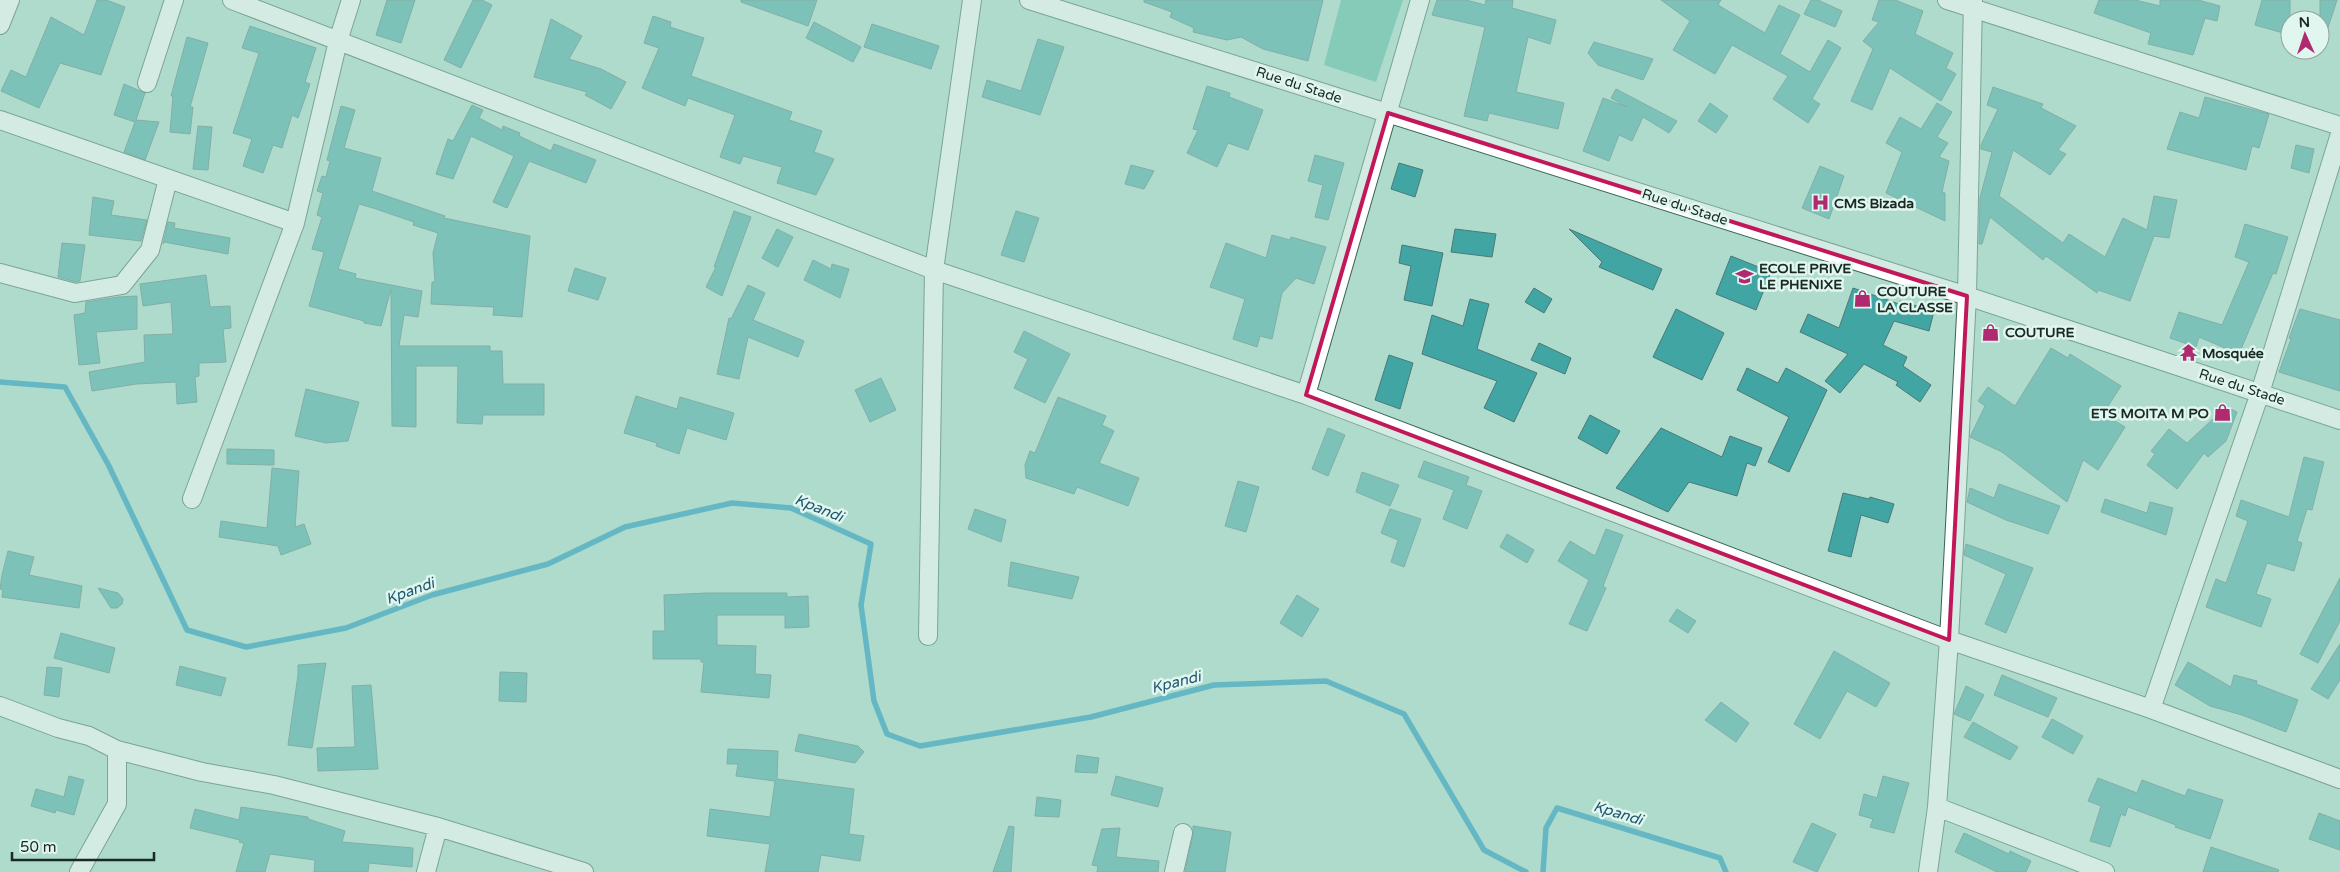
<svg xmlns="http://www.w3.org/2000/svg" width="2340" height="872" viewBox="0 0 2340 872" font-family="'Varela Round',sans-serif">
  <style>
    .green { fill: #53b89e }
    .lines { fill: none; stroke-linecap: round; stroke-linejoin: round }
    .stream { stroke: #0c8dba; stroke-width: 5.5 }
    .building { fill: #41a5a3; stroke: #4b7978 }
    .minor-casing { stroke: #396256; stroke-width: 20 }
    .minor { stroke: #fff; stroke-width: 18 }
    .marked { fill: none; stroke: #c2185b; stroke-width: 4; stroke-linejoin: round }
    .labels { text-anchor: middle; dominant-baseline: central; stroke-width: 5; stroke-linejoin: round; paint-order: stroke }
    .street-label { font-size: 14px; fill: #192a25; stroke: #e0f6ee }
    .poi-label { font-size: 14px; font-weight: bold; fill: #192a25; stroke: #e0f6ee; text-anchor: start }
    .water-label { font-size: 15px; font-style: italic; fill: #1e5571; stroke: #e0f6ee }
  </style>
  <rect width="100%" height="100%" fill="#aedbcc"/>
  <path class="green" d="M 1341,0 L 1403,0 L 1376,82 L 1324,65 Z"/>
  <g class="lines">
    <path class="stream" d="M 0,382 L 65,387 L 109,466 L 187,630 L 246,647 L 346,628 L 432,595 L 548,564 L 625,527 L 732,503 L 791,508 L 871,544 L 861,605 L 874,701 L 887,734 L 920,746 L 1091,717 L 1214,685 L 1326,681 L 1404,714 L 1484,850 L 1526,872
      M 1543,872 L 1546,828 L 1557,808 L 1720,858 L 1726,872"/>
  </g>
  <path class="building" d="M 97,0 L 106,0 L 125,7 L 101,75 L 60,63 L 39,108 L 1,91 L 11,70 L 26,77 L 51,17 L 84,35 Z
    M 387,0 L 415,0 L 401,43 L 376,35 Z
    M 473,0 L 482,0 L 492,5 L 461,68 L 444,60 Z
    M 741,0 L 817,0 L 808,26 L 741,2 Z
    M 1144,0 L 1323,0 L 1308,61 L 1263,49 L 1241,37 L 1227,40 L 1193,32 L 1194,28 L 1170,17 L 1172,12 L 1144,2 Z
    M 1437,0 L 1466,0 L 1485,5 L 1486,0 L 1513,0 L 1512,8 L 1556,20 L 1550,44 L 1528,37 L 1516,92 L 1564,103 L 1558,129 L 1489,113 L 1487,121 L 1464,116 L 1485,27 L 1432,15 Z
    M 1661,0 L 1721,0 L 1718,5 L 1765,33 L 1779,5 L 1800,15 L 1780,54 L 1810,72 L 1828,40 L 1841,48 L 1812,99 L 1820,104 L 1808,123 L 1773,99 L 1788,76 L 1732,45 L 1715,74 L 1673,50 L 1690,21 Z
    M 1811,0 L 1818,0 L 1842,11 L 1835,27 L 1804,14 Z
    M 1879,0 L 1895,0 L 1923,11 L 1915,34 L 1953,53 L 1946,68 L 1956,74 L 1941,101 L 1890,68 L 1872,110 L 1851,101 L 1873,49 L 1863,41 L 1879,22 L 1872,20 Z
    M 2099,0 L 2135,0 L 2160,6 L 2160,0 L 2198,0 L 2220,6 L 2217,21 L 2205,18 L 2193,55 L 2148,44 L 2151,33 L 2094,13 Z
    M 2262,0 L 2290,0 L 2290,35 L 2255,25 Z
    M 2320,0 L 2337,0 L 2323,43 L 2320,43 Z
    M 653,16 L 671,22 L 670,27 L 704,38 L 691,76 L 792,112 L 789,120 L 822,131 L 814,152 L 834,159 L 816,195 L 777,183 L 782,167 L 743,156 L 740,164 L 720,157 L 735,115 L 688,98 L 685,106 L 642,88 L 659,48 L 644,43 Z
    M 551,19 L 582,36 L 569,59 L 601,69 L 626,82 L 611,109 L 585,95 L 587,92 L 534,77 Z
    M 814,22 L 861,47 L 853,62 L 806,38 Z
    M 872,24 L 939,46 L 931,69 L 864,47 Z
    M 250,26 L 316,48 L 305,82 L 310,84 L 298,118 L 292,115 L 282,148 L 273,145 L 263,173 L 243,166 L 252,139 L 233,133 L 259,53 L 242,48 Z
    M 187,37 L 208,43 L 190,107 L 193,107 L 190,134 L 170,132 L 173,96 L 171,96 Z
    M 1038,39 L 1064,47 L 1040,115 L 982,97 L 987,80 L 1021,91 Z
    M 1594,42 L 1653,59 L 1643,80 L 1598,65 L 1588,53 Z
    M 124,84 L 145,93 L 136,120 L 159,122 L 145,160 L 124,152 L 135,122 L 114,115 Z
    M 1207,86 L 1230,93 L 1229,97 L 1263,110 L 1248,150 L 1228,143 L 1217,167 L 1187,153 L 1198,130 L 1193,129 Z
    M 1993,87 L 2043,104 L 2041,108 L 2076,126 L 2058,150 L 2066,154 L 2050,175 L 2013,150 L 1999,196 L 2063,243 L 2069,234 L 2105,257 L 2123,218 L 2147,230 L 2154,196 L 2177,200 L 2169,238 L 2154,236 L 2130,301 L 2098,290 L 2097,293 L 2046,256 L 2043,260 L 1990,217 L 1982,244 L 1979,244 L 1980,198 L 1992,152 L 1981,149 L 1981,145 L 1998,109 L 1987,105 Z
    M 1616,89 L 1677,121 L 1669,133 L 1643,117 L 1632,141 L 1619,135 L 1609,161 L 1583,151 L 1603,98 L 1627,107 L 1611,98 Z
    M 2205,97 L 2269,114 L 2259,148 L 2252,146 L 2246,170 L 2167,149 L 2180,112 L 2199,118 Z
    M 1710,103 L 1728,116 L 1716,133 L 1698,121 Z
    M 1937,103 L 1952,112 L 1937,137 L 1948,143 L 1939,157 L 1949,161 L 1942,192 L 1945,193 L 1945,221 L 1886,193 L 1902,152 L 1886,143 L 1900,117 L 1921,129 Z
    M 472,105 L 483,110 L 479,118 L 502,130 L 503,126 L 520,133 L 519,136 L 551,151 L 554,144 L 596,160 L 586,183 L 529,161 L 507,208 L 493,202 L 514,156 L 471,136 L 453,179 L 436,174 L 448,139 L 453,141 Z
    M 341,106 L 355,110 L 344,148 L 381,158 L 372,191 L 445,216 L 444,218 L 530,236 L 522,317 L 493,315 L 494,307 L 431,304 L 432,282 L 435,282 L 433,253 L 438,233 L 413,225 L 414,222 L 373,208 L 359,204 L 338,269 L 356,274 L 355,278 L 422,291 L 418,317 L 404,315 L 399,346 L 490,346 L 490,351 L 502,351 L 503,384 L 544,384 L 544,415 L 483,415 L 482,424 L 457,423 L 458,366 L 416,366 L 416,427 L 392,426 L 391,289 L 381,326 L 364,323 L 364,321 L 309,306 L 324,252 L 312,249 L 322,217 L 317,215 L 323,193 L 317,191 L 322,176 L 326,177 L 330,161 L 327,160 Z
    M 198,126 L 212,127 L 208,170 L 193,169 Z
    M 2296,145 L 2314,149 L 2309,173 L 2291,168 Z
    M 1315,155 L 1344,163 L 1328,220 L 1315,217 L 1323,185 L 1308,181 Z
    M 1399,163 L 1423,170 L 1415,197 L 1391,189 Z
    M 1131,165 L 1154,171 L 1144,189 L 1125,184 Z
    M 1820,166 L 1844,176 L 1829,219 L 1802,208 Z
    M 93,197 L 114,201 L 111,215 L 147,220 L 141,241 L 89,235 Z
    M 734,211 L 751,217 L 722,296 L 706,287 L 716,267 L 714,267 Z
    M 1016,211 L 1039,218 L 1024,262 L 1001,255 Z
    M 168,222 L 175,223 L 174,228 L 230,238 L 228,254 L 164,242 L 163,244 Z
    M 2245,224 L 2288,237 L 2276,274 L 2273,273 L 2239,354 L 2199,337 L 2196,347 L 2170,338 L 2179,312 L 2222,325 L 2249,262 L 2235,257 Z
    M 777,229 L 793,237 L 778,267 L 762,258 Z
    M 1455,229 L 1496,234 L 1492,257 L 1451,252 Z
    M 1569,229 L 1662,269 L 1653,290 L 1599,267 L 1602,262 Z
    M 1272,235 L 1290,240 L 1291,237 L 1326,247 L 1314,284 L 1296,278 L 1282,293 L 1272,339 L 1260,336 L 1257,347 L 1233,339 L 1245,299 L 1210,287 L 1226,243 L 1266,258 Z
    M 62,243 L 85,245 L 80,281 L 76,282 L 58,277 Z
    M 1402,245 L 1443,253 L 1432,306 L 1404,300 L 1411,266 L 1399,263 Z
    M 1731,256 L 1771,272 L 1756,310 L 1716,294 Z
    M 813,260 L 831,269 L 832,264 L 849,269 L 840,298 L 804,280 Z
    M 575,268 L 606,278 L 598,300 L 568,291 Z
    M 206,275 L 210,307 L 230,306 L 231,328 L 223,329 L 226,362 L 199,363 L 199,376 L 195,377 L 197,402 L 177,404 L 176,382 L 136,384 L 92,391 L 89,372 L 145,362 L 144,335 L 173,334 L 171,302 L 143,306 L 140,284 Z
    M 748,285 L 765,293 L 753,320 L 804,341 L 798,357 L 748,337 L 739,379 L 717,374 L 729,318 L 731,319 Z
    M 1534,288 L 1552,299 L 1544,313 L 1525,302 Z
    M 1853,288 L 1899,304 L 1900,301 L 1934,311 L 1929,331 L 1894,321 L 1883,345 L 1907,357 L 1903,366 L 1931,385 L 1920,402 L 1896,385 L 1898,382 L 1864,364 L 1840,393 L 1825,381 L 1848,354 L 1800,332 L 1808,314 L 1839,328 Z
    M 137,296 L 137,329 L 96,332 L 100,363 L 79,365 L 74,315 L 85,313 L 86,302 L 118,297 Z
    M 1470,299 L 1489,304 L 1477,349 L 1537,373 L 1514,422 L 1484,408 L 1497,381 L 1422,354 L 1432,315 L 1463,326 Z
    M 1676,309 L 1724,333 L 1702,380 L 1653,357 Z
    M 2300,309 L 2340,320 L 2340,391 L 2279,372 L 2291,339 L 2289,338 Z
    M 1024,331 L 1070,354 L 1045,403 L 1014,388 L 1028,359 L 1014,352 Z
    M 1539,343 L 1571,358 L 1565,374 L 1531,360 Z
    M 2051,348 L 2068,358 L 2070,354 L 2121,386 L 2103,414 L 2125,427 L 2098,470 L 2083,460 L 2067,502 L 2002,452 L 1970,437 L 1985,406 L 1978,401 L 1988,387 L 2015,406 Z
    M 1389,355 L 1413,363 L 1400,409 L 1375,400 Z
    M 1747,368 L 1778,383 L 1786,368 L 1827,390 L 1789,472 L 1768,462 L 1789,417 L 1737,390 Z
    M 881,378 L 896,410 L 870,422 L 855,390 Z
    M 306,389 L 359,402 L 348,441 L 326,443 L 295,436 Z
    M 636,396 L 677,409 L 680,397 L 734,413 L 726,440 L 687,428 L 679,454 L 656,446 L 657,443 L 624,433 Z
    M 1058,397 L 1106,416 L 1102,425 L 1114,431 L 1099,463 L 1139,478 L 1128,506 L 1077,487 L 1074,494 L 1026,478 L 1025,465 L 1030,451 L 1035,453 Z
    M 2226,407 L 2237,412 L 2226,441 L 2208,457 L 2204,453 L 2177,489 L 2147,465 L 2155,454 L 2151,451 L 2169,429 L 2187,443 Z
    M 1590,415 L 1620,431 L 1607,454 L 1578,438 Z
    M 1328,428 L 1345,435 L 1328,476 L 1312,469 Z
    M 1661,428 L 1722,457 L 1730,436 L 1762,448 L 1755,466 L 1747,463 L 1737,496 L 1689,482 L 1668,512 L 1616,488 Z
    M 227,449 L 274,450 L 274,465 L 227,464 Z
    M 2304,457 L 2324,462 L 2312,510 L 2307,509 L 2297,541 L 2302,543 L 2294,571 L 2267,563 L 2256,594 L 2271,599 L 2261,627 L 2206,607 L 2216,579 L 2226,583 L 2248,521 L 2236,516 L 2241,500 L 2289,517 Z
    M 1424,461 L 1469,477 L 1466,485 L 1482,491 L 1467,529 L 1443,519 L 1454,490 L 1418,477 Z
    M 272,468 L 299,471 L 295,527 L 304,524 L 311,544 L 281,555 L 278,546 L 219,537 L 221,521 L 267,528 Z
    M 1362,472 L 1399,485 L 1390,506 L 1356,492 Z
    M 1238,481 L 1259,487 L 1246,532 L 1225,526 Z
    M 1999,484 L 2060,506 L 2048,534 L 2006,520 L 1967,502 L 1970,488 L 1994,498 Z
    M 1843,493 L 1869,499 L 1870,497 L 1894,504 L 1888,523 L 1861,515 L 1851,557 L 1828,551 Z
    M 2105,499 L 2147,513 L 2150,502 L 2173,508 L 2166,535 L 2101,512 Z
    M 975,509 L 1006,520 L 1001,542 L 968,529 Z
    M 1390,509 L 1421,519 L 1404,567 L 1391,562 L 1398,540 L 1381,533 Z
    M 1606,529 L 1623,535 L 1603,586 L 1606,588 L 1587,631 L 1569,624 L 1589,580 L 1558,561 L 1570,541 L 1595,556 Z
    M 1507,534 L 1534,550 L 1527,563 L 1500,547 Z
    M 1966,544 L 2033,568 L 2006,633 L 1985,624 L 2006,574 L 1964,555 Z
    M 8,551 L 34,557 L 29,575 L 82,586 L 79,608 L 2,597 L 3,590 L 0,589 L 2,575 Z
    M 1011,562 L 1079,577 L 1072,599 L 1008,586 Z
    M 2340,578 L 2340,621 L 2318,663 L 2300,654 Z
    M 98,588 L 118,593 L 123,599 L 122,604 L 117,608 L 111,608 Z
    M 707,593 L 787,593 L 787,597 L 808,596 L 809,627 L 785,628 L 785,615 L 717,615 L 717,645 L 756,646 L 755,674 L 771,675 L 769,698 L 701,692 L 704,662 L 701,662 L 701,659 L 653,659 L 653,631 L 665,631 L 664,595 Z
    M 1297,595 L 1319,609 L 1302,637 L 1280,623 Z
    M 1677,609 L 1696,621 L 1688,633 L 1669,621 Z
    M 61,633 L 115,648 L 109,673 L 54,658 Z
    M 2340,644 L 2340,680 L 2328,699 L 2311,689 Z
    M 1834,651 L 1890,683 L 1876,707 L 1847,691 L 1820,739 L 1794,724 Z
    M 2188,662 L 2231,687 L 2234,675 L 2257,681 L 2256,684 L 2298,700 L 2286,732 L 2242,715 L 2210,706 L 2175,685 Z
    M 326,663 L 312,748 L 288,745 L 298,675 L 298,665 Z
    M 180,666 L 226,678 L 221,696 L 176,685 Z
    M 47,667 L 62,668 L 59,697 L 44,695 Z
    M 500,672 L 527,673 L 526,702 L 499,701 Z
    M 2002,675 L 2057,698 L 2048,717 L 1994,695 Z
    M 371,685 L 378,769 L 318,771 L 317,748 L 355,747 L 352,686 Z
    M 1966,686 L 1984,695 L 1970,721 L 1954,714 Z
    M 1721,702 L 1749,723 L 1736,742 L 1705,720 Z
    M 2052,719 L 2083,736 L 2073,754 L 2042,737 Z
    M 1973,722 L 2018,747 L 2010,760 L 1964,737 Z
    M 799,734 L 858,746 L 864,752 L 855,763 L 795,751 Z
    M 728,749 L 778,751 L 777,779 L 854,789 L 849,834 L 864,836 L 860,861 L 821,855 L 818,872 L 765,872 L 770,844 L 707,836 L 710,809 L 770,817 L 775,781 L 736,776 L 738,764 L 727,764 Z
    M 1077,755 L 1099,758 L 1097,773 L 1075,772 Z
    M 69,776 L 84,780 L 74,815 L 56,810 L 55,813 L 31,806 L 36,789 L 64,797 Z
    M 1116,776 L 1163,788 L 1158,807 L 1111,795 Z
    M 1883,776 L 1909,783 L 1894,833 L 1870,827 L 1873,819 L 1859,815 L 1864,794 L 1877,798 Z
    M 2098,778 L 2137,793 L 2142,780 L 2185,796 L 2188,789 L 2223,800 L 2210,839 L 2175,827 L 2176,825 L 2128,807 L 2125,816 L 2121,814 L 2110,847 L 2090,841 L 2101,806 L 2088,801 Z
    M 1037,797 L 1061,800 L 1059,817 L 1035,816 Z
    M 241,807 L 308,817 L 308,819 L 345,831 L 342,842 L 413,848 L 412,867 L 369,863 L 368,872 L 314,872 L 315,860 L 270,854 L 265,872 L 236,872 L 244,843 L 239,842 L 240,840 L 190,828 L 195,809 L 239,820 Z
    M 2319,813 L 2340,821 L 2340,850 L 2309,839 Z
    M 1812,823 L 1836,834 L 1817,872 L 1793,862 Z
    M 1009,826 L 1014,827 L 1011,872 L 993,872 Z
    M 1193,826 L 1231,832 L 1225,872 L 1185,872 L 1193,835 Z
    M 1120,828 L 1116,857 L 1159,861 L 1158,872 L 1097,872 L 1098,866 L 1092,865 L 1102,829 Z
    M 1964,833 L 2009,854 L 2010,851 L 2031,861 L 2026,872 L 1997,872 L 1955,852 Z
    M 2211,847 L 2279,870 L 2278,872 L 2203,872 Z"/>
  <g class="lines">
    <defs>
      <path id="minor" d="M 232,0 L 934,270 L 1306,395
        M 1029,0 L 1967,296 L 2340,420
        M 1420,0 L 1306,395 L 1949,640 L 2151,709 L 2340,779
        M 1947,0 L 2340,126
        M 0,25 L 10,0
        M 147,83 L 174,0
        M 0,120 L 295,223
        M 0,273 L 75,293 L 122,285 L 150,250 L 168,179
        M 192,499 L 295,223 L 338,41 L 351,0
        M 928,636 L 934,270 L 972,0
        M 0,706 L 58,728 L 89,736 L 117,750 L 202,772 L 274,785 L 438,827 L 584,872
        M 2151,709 L 2260,393 L 2340,134
        M 1937,807 L 2105,872
        M 79,872 L 117,804 L 117,750
        M 426,872 L 438,827
        M 1174,872 L 1183,833
        M 1928,872 L 1937,807 L 1949,640 L 1967,296 L 1973,0"/>
    </defs>
    <use href="#minor" class="minor-casing"/>
    <use href="#minor" class="minor"/>
  </g>
  <path d="M0 0H2340V872H0ZM 1388,113 L 1967,296 L 1949,640 L 1306,395 Z" fill="#aedbcc" fill-opacity=".55" fill-rule="evenodd"/>
  <path class="marked" d="M 1388,113 L 1967,296 L 1949,640 L 1306,395 Z"/>
  <defs>
    <symbol id="hospital-bare" viewBox="-9 -9 18 18"><path d="M-5-5h3v3.5h4V-5h3V5h-3V1.5h-4V5h-3Z" fill="#b02a70" stroke="#e0f6ee" stroke-width="2.5" paint-order="stroke"/></symbol>
    <symbol id="school-bare" viewBox="-9 -9 18 18"><path d="M0-5L7-2L0 1L-7-2ZM-4 1L0 2.5L4 1V4Q0 6-4 4Z" fill="#b02a70" stroke="#e0f6ee" stroke-width="2.5" paint-order="stroke"/></symbol>
    <symbol id="shop-bare" viewBox="-9 -9 18 18"><path d="M-5-2.5h2.3a2.7 3.5 0 0 1 5.4 0H5L5.5 6h-11ZM-1.5-2.5h3a1.5 2.3 0 0 0-3 0Z" fill="#b02a70" stroke="#e0f6ee" stroke-width="2.5" paint-order="stroke"/></symbol>
    <symbol id="temple-bare" viewBox="-9 -9 18 18"><path d="M0-6L5-2H3V0L6.5 2.5H4V6H1.5V3h-3V6H-4V2.5H-6.5L-3 0V-2H-5Z" fill="#b02a70" stroke="#e0f6ee" stroke-width="2.5" paint-order="stroke"/></symbol>
  </defs>
  <g fill-rule="evenodd">
    <use href="#hospital-bare" x="1808" y="190" width="25" height="25"/>
    <use href="#school-bare" x="1732" y="264" width="25" height="25"/>
    <use href="#shop-bare" x="1850" y="286" width="25" height="25"/>
    <use href="#shop-bare" x="1978" y="320" width="25" height="25"/>
    <use href="#temple-bare" x="2176" y="340" width="25" height="25"/>
    <use href="#shop-bare" x="2210" y="400" width="25" height="25"/>
  </g>
  <g class="labels">
    <g class="street-label">
      <text transform="translate(1299 85) rotate(18)">Rue du Stade</text>
      <text transform="translate(1685 207) rotate(18)">Rue du Stade</text>
      <text transform="translate(2242 387) rotate(18)">Rue du Stade</text>
    </g>
    <g class="poi-label">
      <text x="1834" y="203">CMS Bizada</text>
      <text x="1759" y="268">ECOLE PRIVE<tspan x="1759" dy="16">LE PHENIXE</tspan></text>
      <text x="1877" y="291">COUTURE<tspan x="1877" dy="16">LA CLASSE</tspan></text>
      <text x="2005" y="332">COUTURE</text>
      <text x="2202" y="353">Mosquée</text>
      <text x="2209" y="413" text-anchor="end">ETS MOITA M PO</text>
    </g>
    <g class="water-label">
      <text transform="translate(819 508) rotate(22)">Kpandi</text>
      <text transform="translate(410 591) rotate(-20)">Kpandi</text>
      <text transform="translate(1176 682) rotate(-14)">Kpandi</text>
      <text transform="translate(1618 813) rotate(17)">Kpandi</text>
    </g>
  </g>
  <g transform="translate(2305 35) rotate(357)"><circle r="24" fill="#e0f6ee" stroke="#90a49e"/>
  <path d="M0-4L9 19L0 12L-9 19Z" fill="#b02a70"/>
  <text y="-8" font-size="14" font-weight="bold" text-anchor="middle" fill="#192a25">N</text>
  </g>
  <path d="M12 852v8h142v-8" fill="none" stroke="#192a25" stroke-width="2.5"/>
  <text x="20" y="852" font-size="15" fill="#192a25" stroke="#e0f6ee" stroke-width="4" paint-order="stroke">50 m</text>
</svg>
